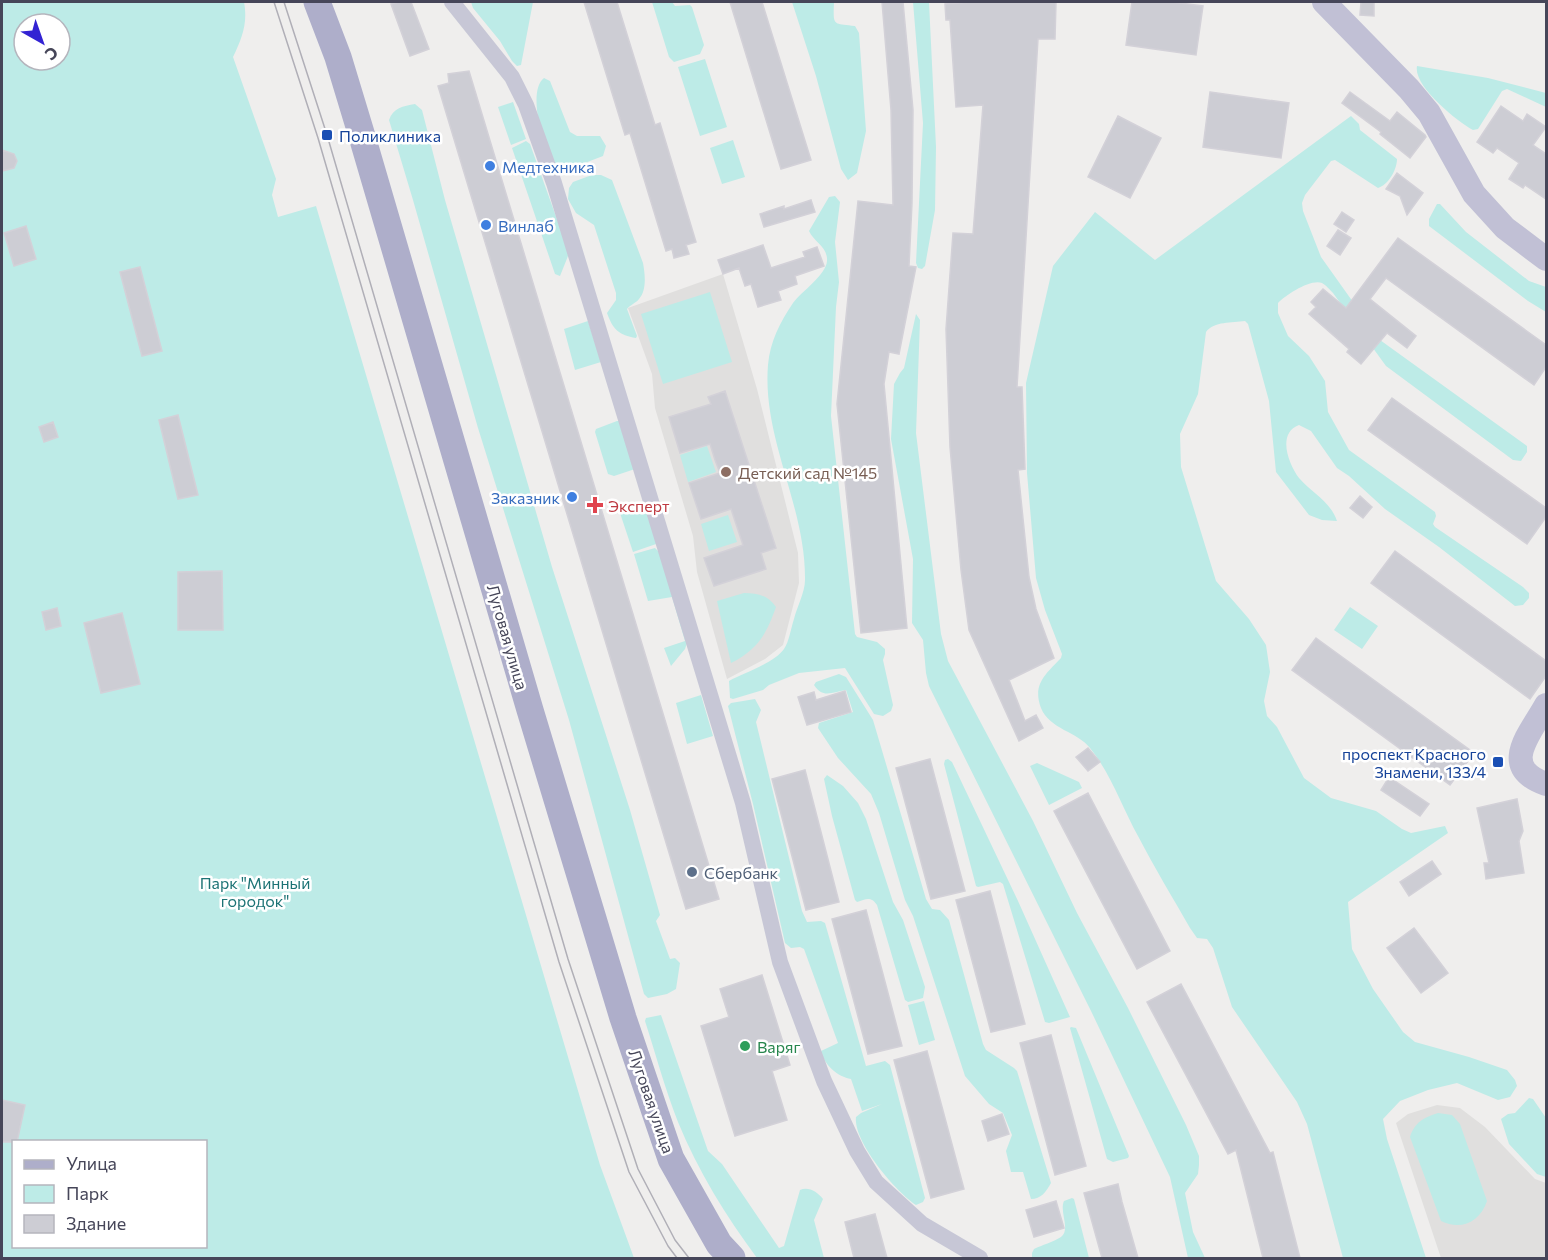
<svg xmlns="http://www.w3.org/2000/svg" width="1548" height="1260" viewBox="0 0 1548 1260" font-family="Commissioner,sans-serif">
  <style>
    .education { fill: #e0dfde }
    .green { fill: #bdebe7; fill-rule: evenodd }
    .building { fill: #cdcdd4; stroke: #d3d1d8; stroke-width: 1.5 }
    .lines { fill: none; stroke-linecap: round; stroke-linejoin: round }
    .minor { stroke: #c7c7d6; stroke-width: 16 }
    .secondary { stroke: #c1c0d5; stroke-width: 24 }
    .primary { stroke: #aeaeca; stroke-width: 27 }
    .tram { stroke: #b0afb7; stroke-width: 1.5 }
    .transit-dot { fill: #1a4fb4; stroke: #fff; stroke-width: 2 }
    .shop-dot { fill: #3f7fe0; stroke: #fff; stroke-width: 2 }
    .education-dot { fill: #8d6e63; stroke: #fff; stroke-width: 2 }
    .health-dot { fill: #e0444e; stroke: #fff; stroke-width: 2 }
    .service-dot { fill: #5c6f8a; stroke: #fff; stroke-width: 2 }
    .leisure-dot { fill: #2e9e5b; stroke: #fff; stroke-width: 2 }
    .labels { text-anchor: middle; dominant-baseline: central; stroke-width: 5; stroke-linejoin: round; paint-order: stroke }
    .transit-label { font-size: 16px; fill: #164399; stroke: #fff; text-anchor: start }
    .shop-label { font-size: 16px; fill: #366cbe; stroke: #fff; text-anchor: start }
    .education-label { font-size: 16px; fill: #785e54; stroke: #fff; text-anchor: start }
    .health-label { font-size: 16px; fill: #be3a42; stroke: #fff; text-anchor: start }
    .street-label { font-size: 16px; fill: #464659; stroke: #fff }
    .service-label { font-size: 16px; fill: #4e5e75; stroke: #fff; text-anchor: start }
    .park-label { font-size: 16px; fill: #1c7375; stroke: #fff }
    .leisure-label { font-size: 16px; fill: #27864d; stroke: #fff; text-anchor: start }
  </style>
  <rect width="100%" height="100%" fill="#efeeed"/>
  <path class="education" d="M 723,274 L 757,389 L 798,553 L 799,583 L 783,645 L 765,659 L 727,679 L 697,572 L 693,536 L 655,408 L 652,374 L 628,308 Z
    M 1437,1105 L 1460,1108 L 1485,1127 L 1535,1179 L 1546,1183 L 1546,1258 L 1441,1258 L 1396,1123 L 1408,1114 Z"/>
  <path class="green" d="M 2,2 L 244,2 C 248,23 242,38 233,57 L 276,179 L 272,195 L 278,217 L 316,206 L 600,1165 L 634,1258 L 2,1258 ZM 24,24 L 60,24 L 60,60 L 24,60 ZM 14,1142 L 206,1142 L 206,1246 L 14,1246 Z
    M 471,2 L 533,2 L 521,65 L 517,66 L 512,61 L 500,41 L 473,8 Z
    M 652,2 L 672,2 L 675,6 L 690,5 L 692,7 L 704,45 L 700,54 L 674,62 L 669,57 Z
    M 792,2 L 834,2 C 833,27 833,23 855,26 L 859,33 L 866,131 L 857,173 L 848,180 L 841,169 L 816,76 Z
    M 913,2 L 929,2 L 936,147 L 935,210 L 925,266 L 922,269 L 918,268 L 916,263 L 923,123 Z
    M 705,59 L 727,127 L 700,136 L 678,67 Z
    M 1417,66 L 1488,78 L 1546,93 L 1546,107 L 1507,89 L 1502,91 L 1478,129 L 1473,130 C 1457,121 1413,86 1417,66 Z
    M 544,78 L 550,81 L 570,132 L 577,136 L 600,136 L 606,146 L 603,156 L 564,171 C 546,164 525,92 544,78 Z
    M 513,102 L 526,139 L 511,145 L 498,107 Z
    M 415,104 L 422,110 L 445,200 L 552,567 L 630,810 L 660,915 L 656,921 L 670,959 L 675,958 L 680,963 L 676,989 L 667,994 L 648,998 L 644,994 L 569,720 L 478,428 L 413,200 L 389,120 C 393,108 403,106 415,104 Z
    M 1351,116 L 1359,124 L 1360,130 L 1397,159 C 1397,170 1388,185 1378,188 L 1335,160 L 1331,161 L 1305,195 L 1302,203 L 1303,211 L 1321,257 L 1380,340 L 1527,446 L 1527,452 L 1521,461 L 1513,460 L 1386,366 L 1333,293 C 1330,290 1326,285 1322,283 C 1310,279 1286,295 1278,303 L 1278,313 L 1288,336 L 1309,356 L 1325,381 L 1328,412 L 1349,450 L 1435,512 L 1436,516 L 1433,524 L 1435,527 L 1523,587 L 1529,593 L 1529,598 L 1523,605 L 1515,606 L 1439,547 L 1385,509 L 1349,476 L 1337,468 L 1311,431 L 1299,425 C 1277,433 1288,463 1299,478 C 1311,492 1331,502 1337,521 L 1322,520 L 1309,515 L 1276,472 L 1269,401 L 1248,324 L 1245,321 C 1232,323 1214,321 1206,332 L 1198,394 L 1180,434 L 1181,467 L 1216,581 L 1249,619 L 1266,645 L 1270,672 L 1264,701 L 1267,716 L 1277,727 L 1304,778 L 1331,798 L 1376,811 L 1402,829 L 1411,833 L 1445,826 L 1448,833 L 1348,902 L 1352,949 L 1373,989 L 1403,1032 L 1415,1042 L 1469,1057 L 1507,1070 L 1515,1080 L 1517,1086 L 1510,1097 L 1498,1100 L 1457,1083 L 1428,1090 L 1400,1101 L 1383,1119 L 1387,1139 L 1426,1258 L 1343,1258 L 1307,1124 L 1297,1102 L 1232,1007 L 1213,948 L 1207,939 L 1197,938 L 1190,928 C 1173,898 1154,867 1138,836 C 1122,807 1111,774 1090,748 C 1078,732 1049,729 1041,708 C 1032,684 1046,674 1061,658 L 1062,654 L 1045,610 L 1036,578 L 1027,473 L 1026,383 L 1053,266 L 1095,212 L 1155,260 Z
    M 733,140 L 745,177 L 722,184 L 710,148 Z
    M 526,141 L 530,144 L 568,250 L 568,256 L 560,276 L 555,274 L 512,148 Z
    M 592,175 L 601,175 L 612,180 L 643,263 C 645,274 647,290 639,299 C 636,303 630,305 627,309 L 637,336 L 636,338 C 619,335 613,330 607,313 L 616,300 L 616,293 L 594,225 L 576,213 L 568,199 L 569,188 L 573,182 Z
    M 835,196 L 840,202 L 835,242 L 839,282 L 836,307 L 831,416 L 855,634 L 857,637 L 877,642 L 885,649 L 885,654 L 883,660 L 893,705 L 891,711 L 883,716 L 874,714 L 845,668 L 799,673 L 769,685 L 763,690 L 733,699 L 730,698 L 729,681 C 744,673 774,663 784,649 C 789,642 791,628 794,619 C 797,607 805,592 805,580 C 806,506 762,439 768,365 C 770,342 780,322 793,303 C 802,291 826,275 827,261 C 828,247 814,242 809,231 L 829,197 Z
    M 1437,204 L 1440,204 L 1466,232 L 1529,281 L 1546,287 L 1546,312 L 1528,301 L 1429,226 L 1429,219 Z
    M 710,292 L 732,362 L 663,384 L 641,314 Z
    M 916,314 L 920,320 L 916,433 L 941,634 L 948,661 L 1033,821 L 1077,913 L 1128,1008 L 1186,1125 L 1199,1156 L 1199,1165 L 1198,1174 L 1185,1193 L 1193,1232 L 1205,1258 L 1188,1258 L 1170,1177 L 1092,1013 L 929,686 L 926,673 L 923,640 L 912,623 L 913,559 L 891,439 L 894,384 L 900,373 L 904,368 Z
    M 588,321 L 601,362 L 575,370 L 564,329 Z
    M 617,421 L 620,421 L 635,469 L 614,476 L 608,474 L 595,432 L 596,429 Z
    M 707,446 L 716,472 L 688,482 L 680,455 Z
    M 647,504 L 659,543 L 633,552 L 620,513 Z
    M 728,515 L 737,542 L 709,551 L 701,524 Z
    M 655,548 L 659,552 L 688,640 L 685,649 L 671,666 L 664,648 L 685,641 L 672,597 L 648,601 L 634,554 Z
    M 744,593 C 757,593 768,595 776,607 C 766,635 758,649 731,663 L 717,601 Z
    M 1350,607 L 1378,626 L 1362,649 L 1334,630 Z
    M 839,674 L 846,677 L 873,720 L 926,899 L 932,909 L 940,910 L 949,920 L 983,1044 L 986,1050 L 1014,1068 L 1017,1071 L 1051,1183 C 1046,1192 1041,1199 1031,1199 L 1023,1172 L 1011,1172 L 1006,1151 L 1012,1135 L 1003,1113 L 989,1104 L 965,1076 L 913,916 L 905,900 L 879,813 L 871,794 L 838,758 L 818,728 L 819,723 L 853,712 L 846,690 C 832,692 823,699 814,685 L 816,682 Z
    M 701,695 L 713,736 L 687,744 L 676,703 Z
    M 755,699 L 761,710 L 756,722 L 802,911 L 807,922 L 821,921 L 825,923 L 866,1066 L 885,1061 L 890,1065 L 925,1198 L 923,1202 L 916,1205 C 896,1192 853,1142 856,1117 L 861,1113 L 882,1104 L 862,1111 L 851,1079 C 838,1077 824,1065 821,1051 L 838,1043 L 804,949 L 800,947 L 791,948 L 785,943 L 753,804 L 728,706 L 731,703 Z
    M 948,759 L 952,762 L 1018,901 L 1070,1017 L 1049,1023 L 1045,1022 L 1003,884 L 1000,882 L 978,887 L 976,886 L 944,764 L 945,760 Z
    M 1037,763 L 1079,782 L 1082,788 L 1049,805 L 1030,766 Z
    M 827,775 L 843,786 L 858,803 L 866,819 L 893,902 L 903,920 L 925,987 L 923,998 L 908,1002 L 905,1000 L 877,905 C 871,896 866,899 857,902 L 855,900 L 832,816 L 824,779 Z
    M 924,1001 L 935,1040 L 919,1045 L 908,1005 Z
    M 661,1015 L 708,1151 L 722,1164 L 779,1248 L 784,1246 L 800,1190 C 808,1186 818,1192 823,1199 L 814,1220 L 824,1258 L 757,1258 C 726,1216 698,1171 678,1122 C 665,1089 656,1055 645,1021 L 646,1018 Z
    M 1071,1027 L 1076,1028 L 1129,1156 L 1128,1158 L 1113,1162 L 1107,1159 L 1070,1028 Z
    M 1529,1098 L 1533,1099 L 1546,1118 L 1546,1177 L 1537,1174 L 1509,1144 L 1501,1119 L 1508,1114 L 1515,1113 Z
    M 1438,1113 L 1452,1115 L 1460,1124 L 1487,1201 C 1480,1222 1461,1231 1441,1221 L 1410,1137 C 1415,1122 1423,1118 1438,1113 Z
    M 1072,1198 L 1074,1199 L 1089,1258 L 1032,1258 L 1032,1253 L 1034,1249 C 1042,1245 1053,1242 1061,1237 C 1071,1229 1059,1212 1064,1201 Z"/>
  <path class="building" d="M 398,2 L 411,2 L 429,49 L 410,56 L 391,4 Z
    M 584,2 L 617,2 L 655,125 L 660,123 L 696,242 L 686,245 L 689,254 L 674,258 L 672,249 L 666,251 L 630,133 L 625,135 Z
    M 730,2 L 762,2 L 811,160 L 781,169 Z
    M 882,2 L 903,2 L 913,110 L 912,203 L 909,266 L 916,267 L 899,354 L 889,352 L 884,384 L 907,628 L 861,633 L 837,404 L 858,201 L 893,205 L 891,110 Z
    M 971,2 L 1056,2 L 1055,39 L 1038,39 L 1017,387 L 1022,387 L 1025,469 L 1018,470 L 1029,577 L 1036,609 L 1054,658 L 1009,680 L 1025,721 L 1036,715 L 1043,728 L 1019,741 L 969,630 L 961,570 L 950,447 L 946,329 L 953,233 L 973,234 L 983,105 L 956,107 L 950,20 L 946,20 L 945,4 Z
    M 1132,2 L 1172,2 L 1203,6 L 1196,55 L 1126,45 Z
    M 1361,2 L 1374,2 L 1374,16 L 1360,15 Z
    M 469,71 L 719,899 L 686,909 L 438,86 L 449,83 L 448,74 Z
    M 1210,92 L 1289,103 L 1281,158 L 1203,147 Z
    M 1350,92 L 1390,121 L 1397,112 L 1425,135 L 1426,137 L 1410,158 L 1380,134 L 1381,132 L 1342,103 Z
    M 1501,106 L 1523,121 L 1527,114 L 1546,127 L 1533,145 L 1546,154 L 1546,199 L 1525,185 L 1523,188 L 1509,179 L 1519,163 L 1497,148 L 1493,153 L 1477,142 Z
    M 1118,116 L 1161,138 L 1130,198 L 1088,177 Z
    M 2,150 L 14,154 L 17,161 L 14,168 L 2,171 Z
    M 1397,173 L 1423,193 L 1407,215 L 1400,196 L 1386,189 Z
    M 811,200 L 815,212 L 764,227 L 760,214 L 784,206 L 784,209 Z
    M 1342,212 L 1354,220 L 1346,232 L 1334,224 Z
    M 26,226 L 36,259 L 14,266 L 4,233 Z
    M 1338,230 L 1351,238 L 1340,255 L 1327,246 Z
    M 1398,238 L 1546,345 L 1546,367 L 1534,385 L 1386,278 L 1370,299 L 1416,336 L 1407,348 L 1387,333 L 1361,364 L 1347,352 L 1349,349 L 1309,314 L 1316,307 L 1311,302 L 1323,289 L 1346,308 Z
    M 763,245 L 771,268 L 805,257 L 803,252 L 817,247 L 824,266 L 795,276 L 797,284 L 778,291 L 781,300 L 758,307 L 751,284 L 745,286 L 739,268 L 723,274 L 718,260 Z
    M 140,267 L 162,351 L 142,356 L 120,272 Z
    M 725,391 L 776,548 L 761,553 L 766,569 L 714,586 L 704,558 L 743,545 L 731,509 L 701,519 L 689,483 L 720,473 L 715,460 L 710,444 L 680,453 L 669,417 L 711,404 L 708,397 Z
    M 1392,398 L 1546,508 L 1546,517 L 1527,544 L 1368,430 Z
    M 178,415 L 198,495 L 178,499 L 159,420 Z
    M 53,422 L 58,437 L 44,442 L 39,427 Z
    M 1360,496 L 1372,507 L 1363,518 L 1350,508 Z
    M 1395,551 L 1546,661 L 1546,676 L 1530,699 L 1371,583 Z
    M 222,571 L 223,630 L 178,630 L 178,572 Z
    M 57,608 L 61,626 L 46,630 L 42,612 Z
    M 122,613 L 140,684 L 101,693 L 84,623 Z
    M 1316,638 L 1474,753 L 1450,785 L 1292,670 Z
    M 845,691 L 851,712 L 807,725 L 798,697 L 814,692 L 816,700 Z
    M 1088,748 L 1100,762 L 1088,771 L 1076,757 Z
    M 930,759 L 965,891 L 931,899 L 896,768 Z
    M 805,770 L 839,902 L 806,910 L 772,779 Z
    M 1389,777 L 1429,804 L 1420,816 L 1381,790 Z
    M 1088,793 L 1170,951 L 1137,969 L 1054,811 Z
    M 1517,799 L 1523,831 L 1519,841 L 1524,873 L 1486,879 L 1484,863 L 1489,863 L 1477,808 Z
    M 1432,861 L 1441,874 L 1409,896 L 1400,882 Z
    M 990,891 L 1025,1024 L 991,1032 L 956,900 Z
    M 866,910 L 902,1046 L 868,1054 L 832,919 Z
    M 1414,928 L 1448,973 L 1421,993 L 1387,948 Z
    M 762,975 L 790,1065 L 772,1071 L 787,1120 L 735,1136 L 701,1026 L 729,1017 L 720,989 Z
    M 1181,984 L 1270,1153 L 1273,1152 L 1300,1258 L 1263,1258 L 1236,1150 L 1228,1154 L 1147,1002 Z
    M 1051,1035 L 1086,1166 L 1055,1175 L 1020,1043 Z
    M 927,1051 L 964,1189 L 931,1198 L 894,1060 Z
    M 2,1100 L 25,1105 L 17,1142 L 2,1142 Z
    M 1002,1114 L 1009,1134 L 988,1141 L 982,1121 Z
    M 1118,1184 L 1122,1202 L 1138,1258 L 1102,1258 L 1084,1193 Z
    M 1056,1201 L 1064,1228 L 1034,1237 L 1026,1210 Z
    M 875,1214 L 887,1258 L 854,1258 L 845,1222 Z"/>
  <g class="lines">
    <path class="minor" d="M 452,2 L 512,77 L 526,105 L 554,183 L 743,803 L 780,962 L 824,1081 L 857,1151 L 876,1182 L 922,1224 L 980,1258"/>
    <path class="secondary" d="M 1324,2 L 1409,89 L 1429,113 L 1474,194 L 1505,228 L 1546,259
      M 1546,705 C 1530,734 1498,767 1546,784"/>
    <path class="primary" d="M 317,2 L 338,57 L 361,133 L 530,710 L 623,1018 L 671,1159 L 719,1244 L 732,1258"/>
    <path class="tram" d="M 274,2 L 318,138 L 559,962 L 629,1172 L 668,1246 L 677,1258
      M 284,2 L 327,135 L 568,959 L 638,1169 L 675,1240 L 689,1258"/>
  </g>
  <g class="transit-dot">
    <rect x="321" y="129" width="12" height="12" rx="3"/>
    <rect x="1492" y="756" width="12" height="12" rx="3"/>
  </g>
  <g class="shop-dot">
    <circle cx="490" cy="166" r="6"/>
    <circle cx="486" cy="225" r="6"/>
    <circle cx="572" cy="497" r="6"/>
  </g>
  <circle class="education-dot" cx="726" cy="472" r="6"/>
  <path class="health-dot" d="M592 496h6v6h6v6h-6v6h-6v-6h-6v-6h6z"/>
  <circle class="service-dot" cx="692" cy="872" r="6"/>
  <circle class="leisure-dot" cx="745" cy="1046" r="6"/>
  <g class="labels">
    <g class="transit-label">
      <text x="339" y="135">Поликлиника</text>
      <text x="1486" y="753" text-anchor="end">проспект Красного<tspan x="1486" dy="18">Знамени, 133/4</tspan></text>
    </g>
    <g class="shop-label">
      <text x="502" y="166">Медтехника</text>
      <text x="498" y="225">Винлаб</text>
      <text x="560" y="497" text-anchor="end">Заказник</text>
    </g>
    <g class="education-label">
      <text x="738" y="472">Детский сад №145</text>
    </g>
    <g class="health-label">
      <text x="608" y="505">Эксперт</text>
    </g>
    <g class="street-label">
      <text transform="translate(508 637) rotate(74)">Луговая улица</text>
      <text transform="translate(652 1101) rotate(71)">Луговая улица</text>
    </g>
    <g class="service-label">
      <text x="704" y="872">Сбербанк</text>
    </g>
    <g class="park-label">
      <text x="255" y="882">Парк "Минный<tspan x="255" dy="18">городок"</tspan></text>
    </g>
    <g class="leisure-label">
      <text x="757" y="1046">Варяг</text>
    </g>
  </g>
  <rect width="1548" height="1260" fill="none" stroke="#464659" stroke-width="6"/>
  <rect x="12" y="1140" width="195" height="108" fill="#ffffff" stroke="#b5b5bd" stroke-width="1.5"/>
  <rect x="24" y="1160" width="30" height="9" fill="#aeaeca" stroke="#b5b5bd" stroke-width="1.5"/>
  <text x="66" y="1170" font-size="18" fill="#464659">Улица</text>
  <rect x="24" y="1185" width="30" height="18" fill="#bdebe7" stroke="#b5b5bd" stroke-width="1.5"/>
  <text x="66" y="1200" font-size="18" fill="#464659">Парк</text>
  <rect x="24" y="1215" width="30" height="18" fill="#cdcdd4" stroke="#b5b5bd" stroke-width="1.5"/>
  <text x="66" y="1230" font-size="18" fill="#464659">Здание</text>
  <g transform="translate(42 42) rotate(140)"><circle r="28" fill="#ffffff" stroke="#b5b5bd" stroke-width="1.5"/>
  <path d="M0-4.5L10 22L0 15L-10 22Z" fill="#3323d3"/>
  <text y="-9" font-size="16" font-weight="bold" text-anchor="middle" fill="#464659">С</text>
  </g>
</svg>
